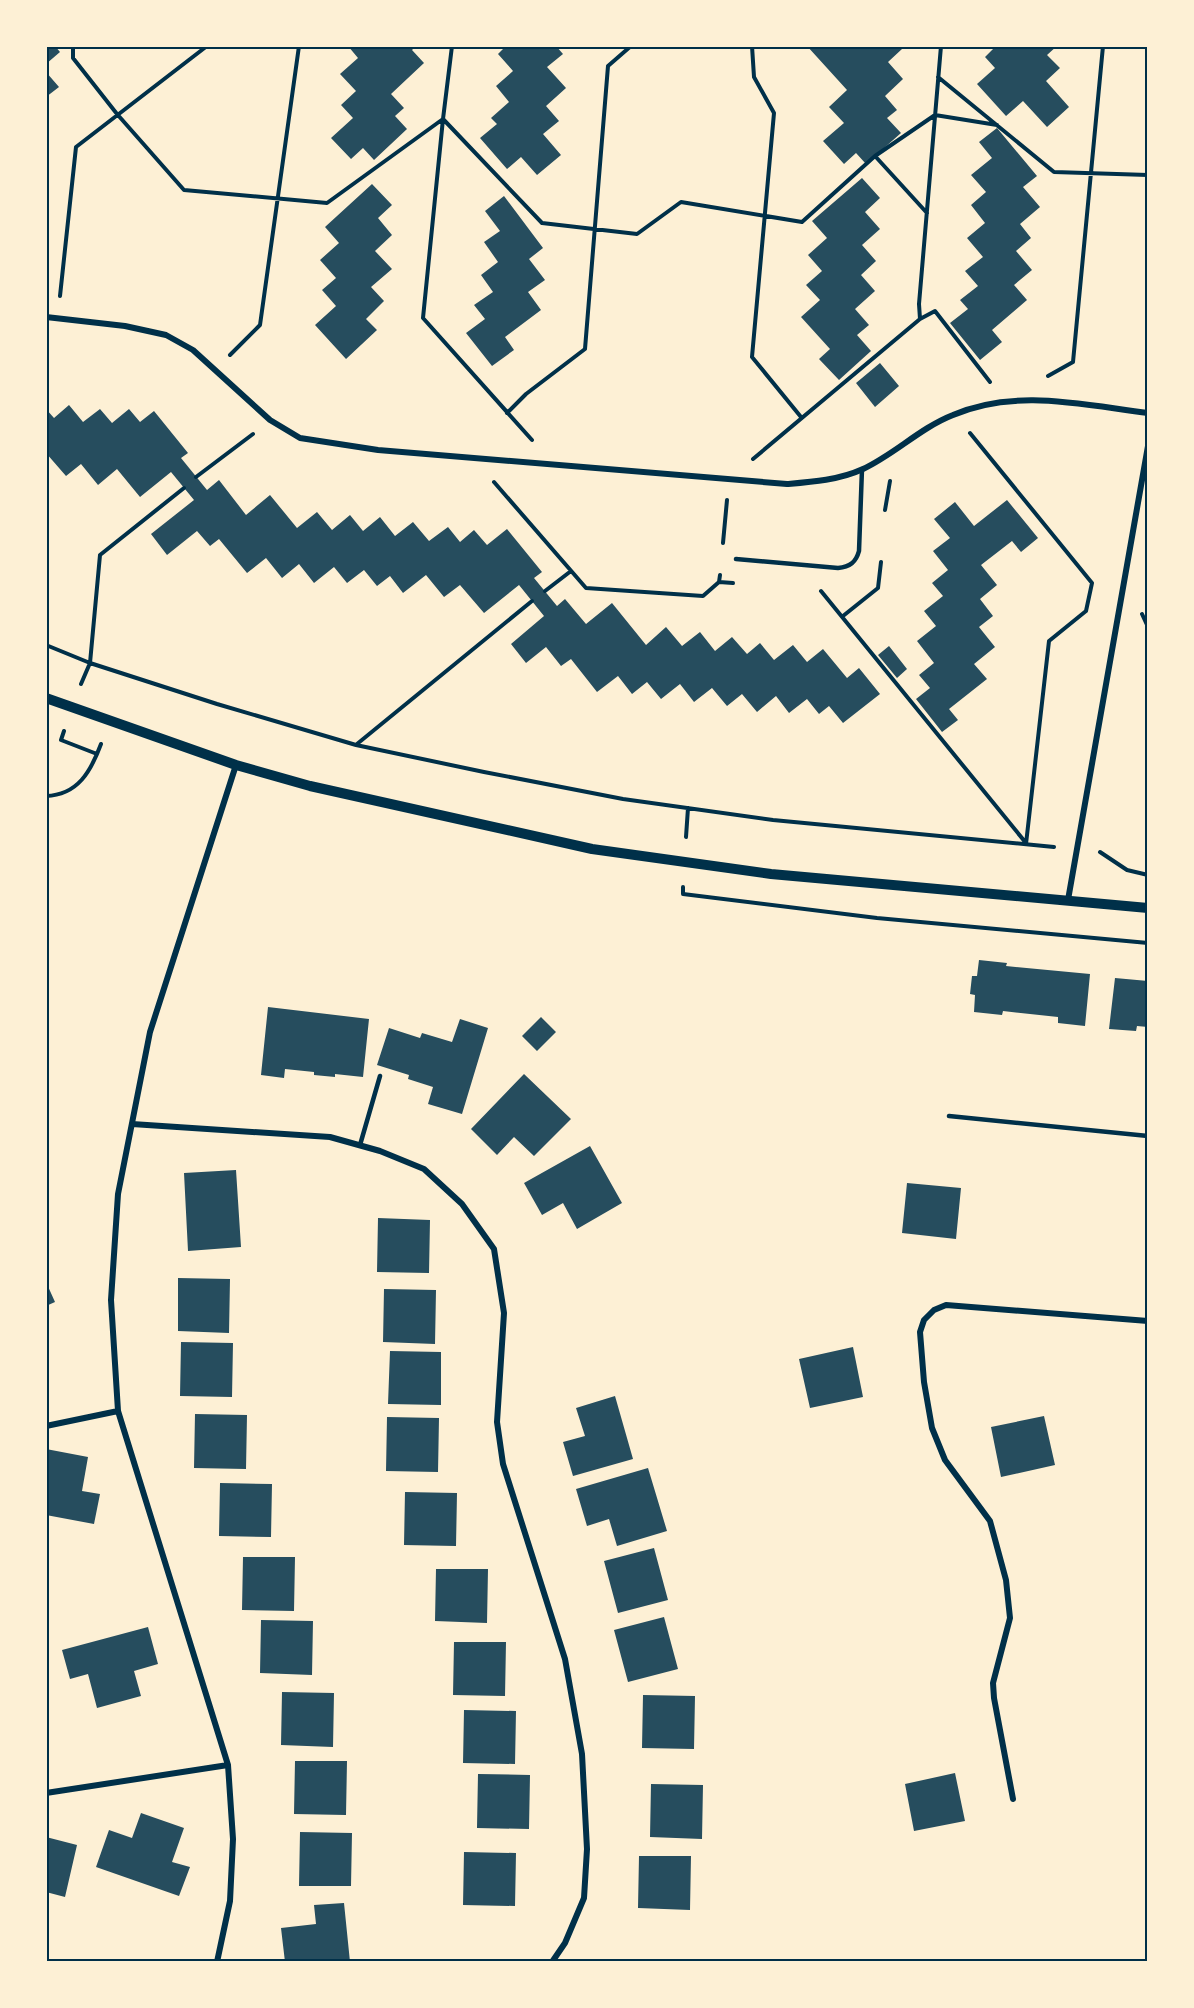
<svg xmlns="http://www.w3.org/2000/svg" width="1194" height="2008" viewBox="0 0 1194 2008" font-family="'DM Sans',sans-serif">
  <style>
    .building { fill: #264d5e }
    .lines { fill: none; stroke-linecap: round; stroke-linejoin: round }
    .path { stroke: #003049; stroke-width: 4 }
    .service { stroke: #003049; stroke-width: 4.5 }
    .minor { stroke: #003049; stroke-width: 6 }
    .tertiary { stroke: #003049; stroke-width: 10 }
    .neatline { fill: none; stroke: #003049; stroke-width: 2 }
  </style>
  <rect width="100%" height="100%" fill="#fdf0d5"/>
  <path class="building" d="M 46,46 L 55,46 L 60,52 L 46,64 Z
    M 348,46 L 416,46 L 412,50 L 424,63 L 391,94 L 404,108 L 395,116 L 407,129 L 374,160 L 363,148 L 351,159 L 331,138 L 353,118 L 341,105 L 356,91 L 340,74 L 358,58 Z
    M 506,46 L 556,46 L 563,54 L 547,67 L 566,88 L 546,106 L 559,121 L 543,134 L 561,155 L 537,175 L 521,157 L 507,169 L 480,138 L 497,124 L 491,118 L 509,102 L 496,86 L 513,71 L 498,54 Z
    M 807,46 L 900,46 L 902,49 L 888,62 L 903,79 L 885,96 L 897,110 L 887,118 L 901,133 L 866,164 L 856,153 L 844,164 L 823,141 L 844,123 L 829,107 L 847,90 Z
    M 996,46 L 1057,46 L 1047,55 L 1060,68 L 1046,81 L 1069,107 L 1047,127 L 1023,101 L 1006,116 L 977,84 L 995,68 L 985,57 Z
    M 46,72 L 59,87 L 46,97 Z
    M 997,128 L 1037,176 L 1023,187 L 1040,207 L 1020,224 L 1031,238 L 1016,251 L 1032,270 L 1014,285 L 1027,300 L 992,330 L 1002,342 L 980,360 L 950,323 L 968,309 L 960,300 L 978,286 L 965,271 L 983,257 L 967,238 L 985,223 L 971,205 L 986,192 L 971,175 L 992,158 L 979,142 Z
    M 862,178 L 880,198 L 865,212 L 880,229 L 862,245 L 876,261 L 861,275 L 875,291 L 855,309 L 869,325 L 857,335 L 871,351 L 839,380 L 819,359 L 830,349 L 801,317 L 820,300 L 806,285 L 822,271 L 808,255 L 827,238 L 812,221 Z
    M 372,184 L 392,205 L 378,218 L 392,235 L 375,251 L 392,269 L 371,287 L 384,301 L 366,319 L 377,330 L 346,359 L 315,325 L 336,306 L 322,290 L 336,278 L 320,260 L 339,243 L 325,227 Z
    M 504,196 L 543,248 L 529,259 L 545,280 L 528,292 L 541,310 L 505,337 L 514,350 L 492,366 L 466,333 L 485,319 L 474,305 L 493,292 L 481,275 L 498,262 L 484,242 L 500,231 L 485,211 Z
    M 880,363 L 899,386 L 875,407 L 856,383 Z
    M 69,405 L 83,422 L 100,409 L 112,423 L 129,409 L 140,422 L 154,411 L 188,453 L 181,458 L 207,490 L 219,480 L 246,515 L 270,495 L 297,528 L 317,512 L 332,530 L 350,515 L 363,531 L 380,517 L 395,536 L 413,522 L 429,541 L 448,527 L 460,542 L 474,530 L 487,545 L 507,529 L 542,572 L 534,578 L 557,606 L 565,599 L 586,624 L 612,603 L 646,645 L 666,627 L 682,646 L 700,632 L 715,651 L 732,637 L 747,654 L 760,643 L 774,660 L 793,645 L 807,662 L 823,649 L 847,678 L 859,668 L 880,694 L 843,723 L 829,706 L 819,714 L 807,699 L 789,713 L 776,696 L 757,712 L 742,694 L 727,706 L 712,688 L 694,702 L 680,684 L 661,699 L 647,682 L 632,694 L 618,676 L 597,692 L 571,659 L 561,666 L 546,647 L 526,663 L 511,644 L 544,616 L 519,585 L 484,613 L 460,585 L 444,597 L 426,575 L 403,593 L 390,576 L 377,586 L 364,570 L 347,583 L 334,567 L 314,583 L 299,564 L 282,578 L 266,558 L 247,573 L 219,539 L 210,546 L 197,531 L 167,555 L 151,534 L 194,500 L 171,472 L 140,497 L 117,469 L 98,485 L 81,464 L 66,476 L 46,453 L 46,409 L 54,418 Z
    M 1007,500 L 1038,538 L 1021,552 L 1012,541 L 981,565 L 997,585 L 980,599 L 993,616 L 979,627 L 995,647 L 974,664 L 987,679 L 949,709 L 958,720 L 942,732 L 916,699 L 930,688 L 919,675 L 934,663 L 917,641 L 936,626 L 924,611 L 943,596 L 932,583 L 948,570 L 933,551 L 950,538 L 934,519 L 955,502 L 974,526 Z
    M 889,646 L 907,669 L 897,678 L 878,655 Z
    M 979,960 L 1007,963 L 1006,966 L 1090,974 L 1085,1026 L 1058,1023 L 1058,1017 L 1003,1011 L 1002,1015 L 974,1012 L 975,995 L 970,994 L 972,976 L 977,976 Z
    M 1115,978 L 1148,981 L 1148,1027 L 1137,1026 L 1136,1031 L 1109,1029 Z
    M 268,1007 L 369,1019 L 363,1077 L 335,1074 L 335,1077 L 314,1075 L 314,1072 L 285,1069 L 284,1078 L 261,1075 Z
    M 541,1017 L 556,1032 L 537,1051 L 522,1036 Z
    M 460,1019 L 488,1028 L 462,1114 L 428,1104 L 433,1087 L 408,1079 L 409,1075 L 377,1065 L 389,1028 L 420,1038 L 422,1033 L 452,1042 Z
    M 524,1074 L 571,1119 L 534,1156 L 514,1137 L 497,1155 L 471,1129 Z
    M 590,1146 L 622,1203 L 577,1229 L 563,1203 L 542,1215 L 524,1183 Z
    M 236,1170 L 241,1247 L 188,1251 L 184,1173 Z
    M 907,1183 L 961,1188 L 956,1239 L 902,1233 Z
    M 378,1218 L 430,1220 L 429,1273 L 377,1272 Z
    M 178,1278 L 230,1279 L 229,1333 L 178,1331 Z
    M 46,1282 L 55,1302 L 46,1306 Z
    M 384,1289 L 436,1290 L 435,1344 L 383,1342 Z
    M 181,1342 L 233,1343 L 232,1397 L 180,1396 Z
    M 853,1347 L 863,1397 L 810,1408 L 799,1359 Z
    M 390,1351 L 441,1352 L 441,1405 L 388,1404 Z
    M 615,1396 L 633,1459 L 573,1476 L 563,1442 L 585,1436 L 576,1408 Z
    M 195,1414 L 247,1415 L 246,1469 L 194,1468 Z
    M 1044,1416 L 1055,1465 L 1001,1477 L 991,1427 Z
    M 387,1417 L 439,1418 L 438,1472 L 386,1471 Z
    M 46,1449 L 88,1457 L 82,1491 L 100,1494 L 94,1524 L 46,1515 Z
    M 648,1468 L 667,1531 L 617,1546 L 609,1519 L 587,1526 L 576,1489 Z
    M 220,1483 L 272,1484 L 271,1537 L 219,1536 Z
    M 405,1492 L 457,1493 L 456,1546 L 404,1545 Z
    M 654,1548 L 668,1600 L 618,1613 L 604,1561 Z
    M 243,1557 L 295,1557 L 294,1611 L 242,1610 Z
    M 436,1569 L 488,1569 L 487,1623 L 435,1621 Z
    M 664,1617 L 678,1669 L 628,1682 L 614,1630 Z
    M 261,1620 L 313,1621 L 312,1675 L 260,1673 Z
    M 148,1627 L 158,1664 L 134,1671 L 141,1696 L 97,1708 L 88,1674 L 70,1679 L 62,1650 Z
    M 454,1642 L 506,1642 L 505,1696 L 453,1695 Z
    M 282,1692 L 334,1693 L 333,1747 L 281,1745 Z
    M 643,1695 L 695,1696 L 694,1749 L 642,1748 Z
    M 464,1710 L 516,1711 L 515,1764 L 463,1763 Z
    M 295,1761 L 347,1761 L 346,1815 L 294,1814 Z
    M 955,1773 L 965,1821 L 914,1831 L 905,1784 Z
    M 478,1774 L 530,1775 L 529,1829 L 477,1828 Z
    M 651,1784 L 703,1785 L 702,1839 L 650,1837 Z
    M 141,1813 L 184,1828 L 172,1862 L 190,1867 L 179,1896 L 96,1867 L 109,1830 L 132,1838 Z
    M 300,1832 L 352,1833 L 351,1886 L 299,1886 Z
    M 46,1837 L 77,1845 L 65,1897 L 46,1892 Z
    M 464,1852 L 516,1853 L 515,1906 L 463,1905 Z
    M 639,1856 L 691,1856 L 690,1910 L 638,1908 Z
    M 344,1903 L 350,1962 L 285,1962 L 281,1928 L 316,1924 L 314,1905 Z"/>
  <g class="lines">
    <path class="path" d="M 73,46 L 73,58 L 117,114 L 184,190 L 327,203 L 443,119 L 542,223 L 637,234 L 681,202 L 802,222 L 875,156 L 935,115 L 997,125
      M 452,46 L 443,119 L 423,318 L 532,440
      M 752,46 L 754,77 L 774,113 L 752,357 L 801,417
      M 938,77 L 1054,172 L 1148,175
      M 875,156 L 927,213
      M 60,296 L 76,147 L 207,46
      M 920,319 L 935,311 L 990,382
      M 230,355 L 260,325 L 299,46
      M 1048,376 L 1073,362 L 1103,46
      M 507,413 L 526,394 L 585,349 L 608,66 L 631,46
      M 970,433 L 1092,583 L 1086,611 L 1049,641 L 1026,844
      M 753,459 L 920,319 L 919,304 L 941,46
      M 196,477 L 253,434
      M 494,482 L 586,588 L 703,596 L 719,582 L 720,575
      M 885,510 L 890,481
      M 723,543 L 727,500
      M 719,582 L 733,583
      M 545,591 L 571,571
      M 821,591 L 1026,843
      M 1142,614 L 1148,627
      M 843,616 L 878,588 L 881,562
      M 46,645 L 90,663 L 217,704 L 356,745 L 484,772 L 623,799 L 773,820 L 1054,847
      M 81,684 L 90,663 L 100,555 L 184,488
      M 64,731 L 61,740 L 97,754
      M 357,744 L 532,601
      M 46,796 C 78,795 91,771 101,744
      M 686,837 L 688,808
      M 1100,852 L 1127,870 L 1148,875
      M 683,887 L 683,894 L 877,918 L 1148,943"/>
    <path class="service" d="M 736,559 L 838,568 C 850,567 856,562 859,551 L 862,469
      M 949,1116 L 1148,1136
      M 360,1145 L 380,1076"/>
    <path class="minor" d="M 46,317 L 125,326 L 166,335 L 193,350 L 270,420 L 300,438 L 378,450 L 787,484 C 812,482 839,480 863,469 C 895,454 920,428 953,415 C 1015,388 1083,405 1148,413
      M 1068,900 L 1148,446
      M 132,1124 L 330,1137 L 380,1151 L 424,1169 L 462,1204 L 494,1249 L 504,1313 L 497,1422 L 503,1464 L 565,1659 L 582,1754 L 587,1849 L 584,1898 L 565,1943 L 552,1962
      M 46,1426 L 118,1411
      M 46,1793 L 228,1765
      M 1013,1799 L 994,1698 L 993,1683 L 1010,1618 L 1006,1580 L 990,1521 L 945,1460 L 932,1428 L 924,1382 L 920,1332 L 924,1320 L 934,1310 L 946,1305 L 1148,1321
      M 217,1962 L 230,1901 L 233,1839 L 228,1765 L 118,1411 L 111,1300 L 118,1194 L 150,1032 L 236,765"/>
    <path class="tertiary" d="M 46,698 L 236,765 L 310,786 L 592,849 L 771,874 L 1148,908"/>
  </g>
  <rect width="1194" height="2008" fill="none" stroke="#fdf0d5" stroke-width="96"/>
  <rect x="48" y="48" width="1098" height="1912" class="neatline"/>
</svg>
